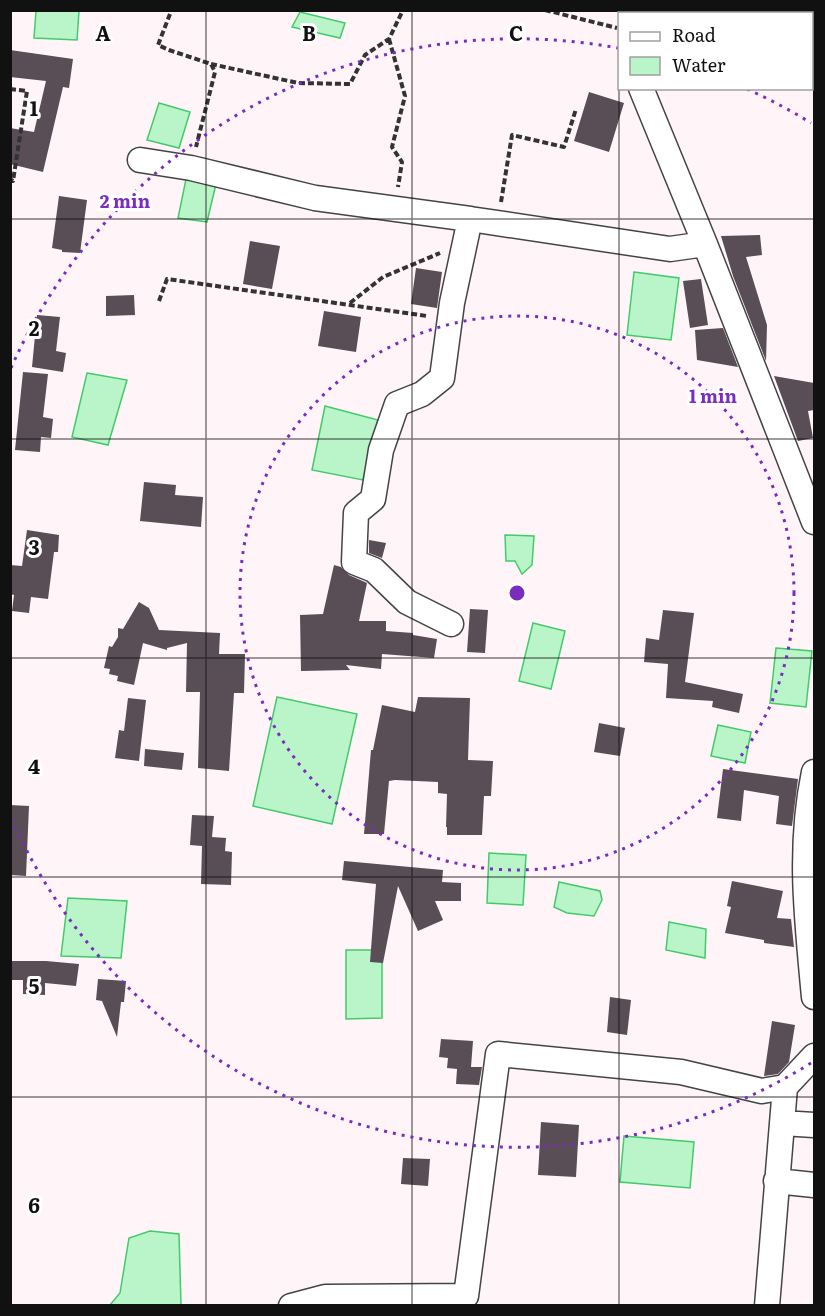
<svg xmlns="http://www.w3.org/2000/svg" width="825" height="1316" viewBox="0 0 825 1316" font-family="Literata,serif">
  <style>
    .water { fill: #baf5ca; stroke: #43ca6b; stroke-width: 1.5 }
    .building { fill: #594d56 }
    .lines { fill: none; stroke-linecap: round; stroke-linejoin: round }
    .minor-casing { stroke: #444; stroke-width: 27 }
    .path { stroke: #333; stroke-width: 4; stroke-dasharray: 6 3; stroke-linecap: butt }
    .minor { stroke: #fff; stroke-width: 24 }
    .grid { fill: none; stroke: #111; stroke-width: 1.5; stroke-opacity: 0.55 }
    .ring { fill: none; stroke: #7b2cbf; stroke-width: 3; stroke-dasharray: 3 6 }
    .grid-label { font-size: 20px; text-anchor: middle; font-weight: bold; fill: #111; stroke: #fff; stroke-width: 6; stroke-linejoin: round; paint-order: stroke }
    .centre { fill: #7b2cbf; stroke: #fff; stroke-width: 3 }
    .ring-label { font-size: 18px; text-anchor: middle; font-weight: bold; fill: #7b2cbf; stroke: #fff; stroke-width: 6; stroke-linejoin: round; paint-order: stroke }
  </style>
  <rect width="100%" height="100%" fill="#fff5f8"/>
  <path class="water" d="M 36,11 L 79,11 L 77,40 L 34,38 Z
    M 300,12 L 345,23 L 340,38 L 292,27 Z
    M 159,103 L 190,112 L 179,148 L 147,140 Z
    M 186,179 L 216,184 L 207,222 L 178,218 Z
    M 634,272 L 679,278 L 671,340 L 627,335 Z
    M 87,373 L 127,380 L 108,445 L 72,437 Z
    M 325,406 L 378,420 L 363,480 L 312,470 Z
    M 505,535 L 534,536 L 532,565 L 522,574 L 515,561 L 506,561 Z
    M 533,623 L 565,631 L 551,689 L 519,681 Z
    M 776,648 L 812,651 L 806,707 L 770,703 Z
    M 277,697 L 357,714 L 332,824 L 253,806 Z
    M 718,725 L 751,732 L 745,763 L 711,756 Z
    M 489,853 L 526,855 L 523,905 L 487,903 Z
    M 559,882 L 600,891 L 602,900 L 594,916 L 567,913 L 554,907 Z
    M 68,898 L 127,901 L 121,958 L 61,956 Z
    M 669,922 L 706,929 L 705,958 L 666,950 Z
    M 346,950 L 382,950 L 382,1018 L 346,1019 Z
    M 624,1136 L 694,1142 L 690,1188 L 620,1182 Z
    M 150,1231 L 179,1234 L 181,1305 L 110,1305 L 120,1293 L 129,1238 Z"/>
  <path class="building" d="M 10,50 L 73,59 L 69,88 L 63,87 L 43,172 L 10,164 L 10,128 L 34,132 L 46,81 L 10,77 Z
    M 589,92 L 624,103 L 609,152 L 574,141 Z
    M 59,196 L 87,200 L 80,253 L 62,252 L 62,250 L 52,248 Z
    M 760,235 L 762,255 L 746,257 L 767,325 L 766,361 L 733,276 L 721,236 Z
    M 250,241 L 280,246 L 272,289 L 243,284 Z
    M 416,268 L 442,272 L 437,308 L 411,304 Z
    M 701,279 L 708,325 L 690,328 L 683,281 Z
    M 134,295 L 135,315 L 106,316 L 106,296 Z
    M 324,311 L 361,317 L 356,352 L 318,346 Z
    M 37,315 L 60,317 L 56,351 L 66,353 L 63,372 L 32,367 Z
    M 723,328 L 738,367 L 697,360 L 695,330 Z
    M 23,372 L 48,374 L 43,417 L 53,419 L 51,438 L 41,437 L 40,452 L 15,450 Z
    M 774,376 L 814,383 L 814,410 L 808,411 L 813,438 L 798,441 Z
    M 144,482 L 176,485 L 175,495 L 203,497 L 201,527 L 140,521 Z
    M 27,530 L 59,535 L 58,552 L 54,552 L 48,599 L 31,597 L 29,613 L 12,611 L 14,595 L 10,594 L 10,565 L 22,566 Z
    M 369,540 L 386,543 L 382,558 L 369,553 Z
    M 334,565 L 341,567 L 349,575 L 367,583 L 359,621 L 386,621 L 386,631 L 413,633 L 413,635 L 437,639 L 434,658 L 382,654 L 381,669 L 346,665 L 350,670 L 301,671 L 300,615 L 323,614 Z
    M 139,602 L 149,608 L 159,630 L 220,633 L 219,654 L 245,654 L 244,693 L 234,693 L 229,771 L 198,768 L 200,692 L 186,692 L 187,643 L 167,648 L 167,650 L 143,643 L 134,685 L 117,681 L 118,676 L 109,674 L 110,669 L 104,668 L 109,646 L 112,647 L 118,637 L 118,628 L 123,629 Z
    M 470,609 L 488,610 L 485,653 L 467,652 Z
    M 663,610 L 694,613 L 685,682 L 743,694 L 739,713 L 712,707 L 713,701 L 666,698 L 668,664 L 644,662 L 646,638 L 659,640 Z
    M 418,697 L 470,698 L 468,760 L 493,761 L 491,796 L 484,796 L 482,835 L 447,835 L 447,827 L 446,827 L 447,794 L 438,793 L 438,782 L 395,780 L 389,781 L 384,834 L 364,834 L 371,750 L 373,750 L 382,705 L 415,712 Z
    M 128,698 L 146,700 L 139,761 L 115,758 L 119,730 L 124,731 Z
    M 599,723 L 625,728 L 620,756 L 594,752 Z
    M 145,749 L 184,753 L 182,770 L 144,766 Z
    M 723,769 L 798,779 L 792,826 L 776,824 L 779,796 L 744,790 L 741,821 L 717,818 Z
    M 10,805 L 29,806 L 26,876 L 10,875 Z
    M 192,815 L 214,816 L 212,837 L 226,838 L 225,851 L 232,852 L 231,885 L 201,884 L 202,846 L 190,845 Z
    M 344,861 L 443,870 L 442,882 L 461,883 L 461,901 L 435,901 L 443,920 L 418,931 L 398,886 L 383,963 L 370,962 L 376,884 L 342,880 Z
    M 732,881 L 783,891 L 777,918 L 791,919 L 794,947 L 764,943 L 764,940 L 725,933 L 731,907 L 727,906 Z
    M 12,961 L 46,961 L 79,964 L 76,986 L 45,983 L 45,995 L 23,994 L 23,980 L 12,980 Z
    M 98,979 L 126,981 L 124,1002 L 121,1002 L 117,1037 L 102,1001 L 96,1000 Z
    M 610,997 L 631,1000 L 627,1035 L 607,1032 Z
    M 772,1021 L 795,1025 L 789,1062 L 778,1074 L 764,1076 Z
    M 441,1039 L 473,1041 L 471,1067 L 482,1067 L 479,1085 L 456,1084 L 457,1069 L 447,1068 L 448,1058 L 439,1057 Z
    M 541,1122 L 579,1125 L 576,1177 L 538,1175 Z
    M 403,1158 L 430,1159 L 428,1186 L 401,1184 Z"/>
  <g class="lines">
    <defs>
      <path id="minor" d="M 636,10 L 636,14
        M 641,88 L 705,244 L 814,522
        M 140,160 L 191,168 L 315,198 L 470,219
        M 451,624 L 407,602 L 374,570 L 354,562 L 356,513 L 373,499 L 381,450 L 397,404 L 422,394 L 442,378 L 452,303 L 470,219 L 670,249 L 705,244
        M 814,772 C 798,849 807,921 814,997
        M 782,1123 L 814,1125
        M 776,1181 L 814,1185
        M 291,1306 L 325,1297 L 466,1296 L 498,1054 L 681,1072 L 762,1091 L 785,1087
        M 767,1306 L 785,1087 L 814,1056"/>
    </defs>
    <use href="#minor" class="minor-casing"/>
    <path class="path" d="M 545,10 L 617,28
      M 170,14 L 158,45 L 169,50 L 211,64 L 215,72 L 196,147
      M 389,39 L 405,96 L 392,147 L 402,162 L 398,187
      M 211,64 L 298,83 L 350,84 L 365,55 L 389,39 L 403,10
      M 10,89 L 27,91 L 13,181 L 10,179
      M 501,202 L 512,135 L 564,147 L 576,109
      M 159,301 L 167,279 L 427,316
      M 350,303 L 383,277 L 440,253"/>
    <use href="#minor" class="minor"/>
  </g>
  <path class="grid" d="M 206,10 L 206,1306M 412,10 L 412,1306M 619,10 L 619,1306M 10,219 L 814,219M 10,439 L 814,439M 10,658 L 814,658M 10,877 L 814,877M 10,1097 L 814,1097"/>
  <g class="ring">
    <circle cx="517" cy="593" r="277"/>
    <path d="M811 1063A554 554 0 0 1 11 818M11 368A554 554 0 0 1 618 48M747 89A554 554 0 0 1 811 123"/>
  </g>
  <g class="grid-label">
    <text x="103" y="41">A</text>
    <text x="309" y="41">B</text>
    <text x="516" y="41">C</text>
    <text x="34" y="116">1</text>
    <text x="34" y="336">2</text>
    <text x="34" y="555">3</text>
    <text x="34" y="774">4</text>
    <text x="34" y="994">5</text>
    <text x="34" y="1213">6</text>
  </g>
  <circle cx="517" cy="593" r="9" class="centre"/>
  <g class="ring-label">
    <text x="125" y="208">2 min</text>
    <text x="713" y="403">1 min</text>
  </g>
  <rect width="825" height="1316" fill="none" stroke="#111111" stroke-width="24"/>
  <rect x="618" y="12" width="195" height="78" fill="#ffffff" stroke="#a0a0a0" stroke-width="1.5"/>
  <rect x="630" y="32" width="30" height="9" fill="#ffffff" stroke="#a0a0a0" stroke-width="1.5"/>
  <text x="672" y="42" font-size="18" fill="#111111">Road</text>
  <rect x="630" y="57" width="30" height="18" fill="#baf5ca" stroke="#a0a0a0" stroke-width="1.5"/>
  <text x="672" y="72" font-size="18" fill="#111111">Water</text>
</svg>
